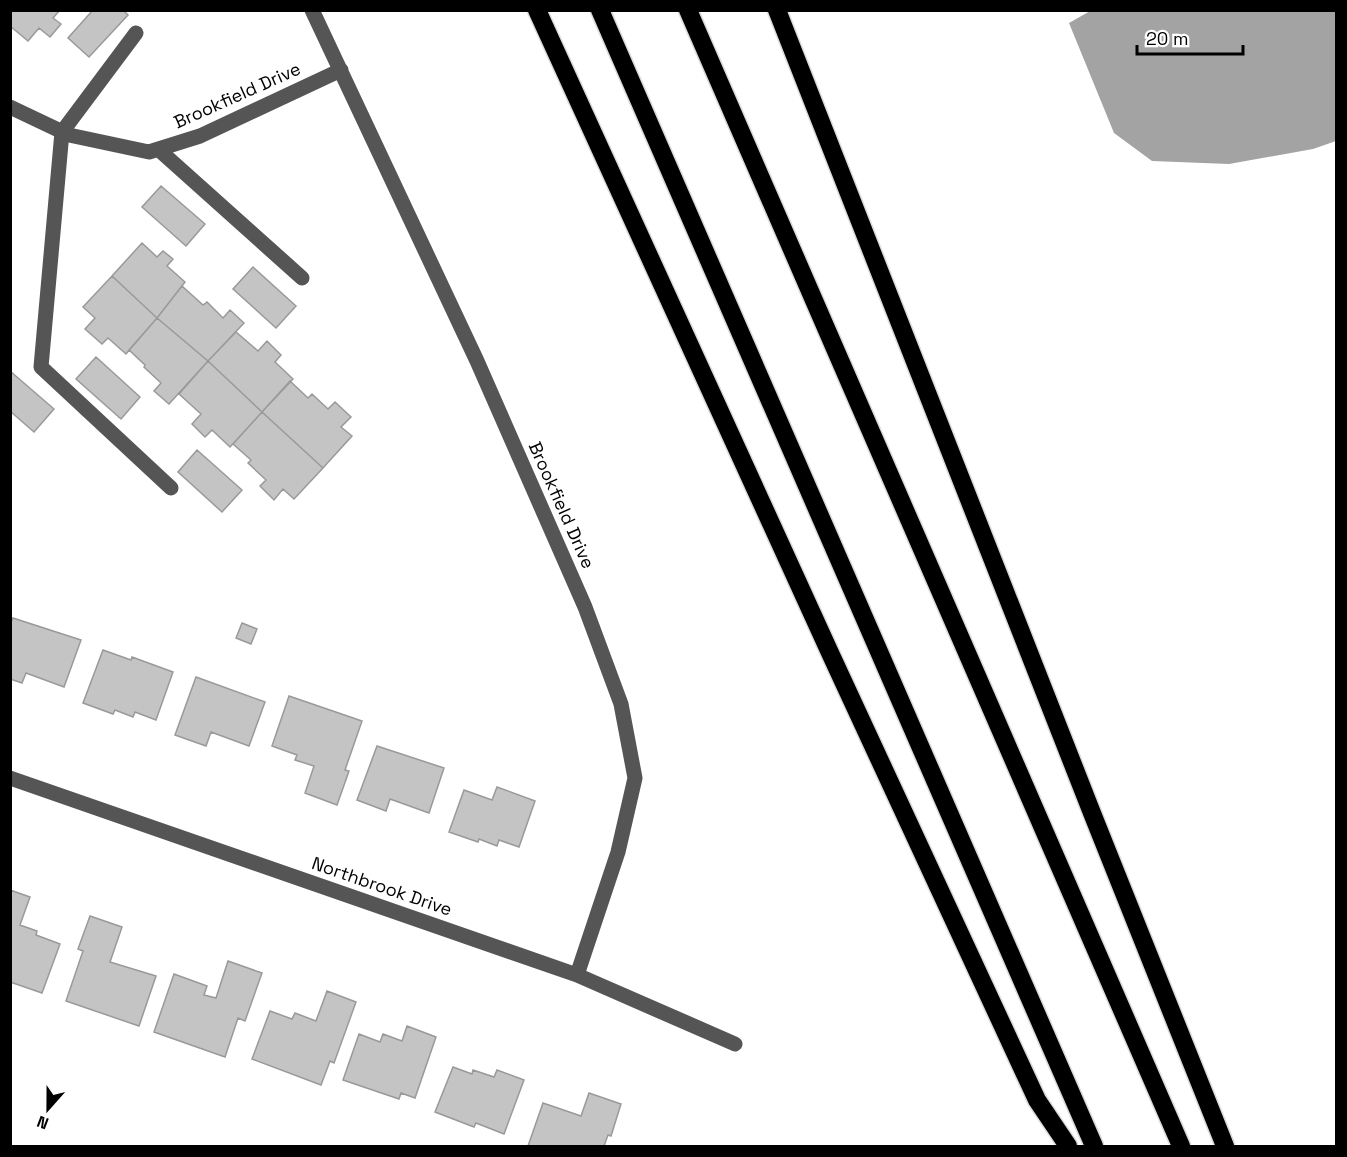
<svg xmlns="http://www.w3.org/2000/svg" width="1347" height="1157" viewBox="0 0 1347 1157" font-family="'Space Grotesk',sans-serif">
  <style>
    .water { fill: #a3a3a3 }
    .building { fill: #c4c4c4; stroke: #999; stroke-width: 1.5 }
    .lines { fill: none; stroke-linecap: round; stroke-linejoin: round }
    .highway-casing { stroke: #dbdbdb; stroke-width: 21 }
    .minor { stroke: #555; stroke-width: 15 }
    .highway { stroke: #000; stroke-width: 18 }
    .labels { text-anchor: middle; dominant-baseline: central; stroke-width: 6; stroke-linejoin: round; paint-order: stroke }
    .street-label { font-size: 18px; fill: #000; stroke: #fff }
  </style>
  <rect width="100%" height="100%" fill="#fff"/>
  <path class="water" d="M 1092,10 L 1336,11 L 1336,141 L 1313,149 L 1229,164 L 1152,161 L 1114,133 L 1069,23 Z"/>
  <path class="building" d="M 10,10 L 60,10 L 53,18 L 61,24 L 50,37 L 39,28 L 28,41 L 10,26 Z
    M 93,10 L 123,10 L 128,15 L 89,57 L 68,38 Z
    M 161,186 L 205,224 L 186,246 L 142,207 Z
    M 142,243 L 157,257 L 163,251 L 173,259 L 167,266 L 185,282 L 157,318 L 112,276 Z
    M 253,267 L 296,306 L 276,328 L 233,289 Z
    M 112,276 L 157,318 L 126,354 L 108,338 L 102,344 L 85,329 L 95,318 L 83,307 Z
    M 182,286 L 203,305 L 207,302 L 223,318 L 230,310 L 244,323 L 208,361 L 157,318 Z
    M 157,318 L 208,361 L 169,404 L 154,391 L 161,383 L 144,367 L 145,365 L 129,350 Z
    M 236,332 L 258,351 L 267,341 L 281,355 L 275,362 L 293,379 L 262,412 L 208,361 Z
    M 96,357 L 140,397 L 121,419 L 76,379 Z
    M 208,361 L 262,412 L 230,447 L 212,430 L 205,437 L 192,424 L 201,414 L 179,394 Z
    M 10,371 L 54,409 L 34,432 L 10,411 Z
    M 290,381 L 308,398 L 312,394 L 328,409 L 335,402 L 351,417 L 341,427 L 352,436 L 323,468 L 262,412 Z
    M 262,412 L 323,468 L 294,499 L 283,489 L 274,500 L 260,486 L 266,480 L 248,463 L 251,460 L 233,444 Z
    M 197,450 L 242,490 L 222,512 L 178,472 Z
    M 13,618 L 81,640 L 64,687 L 26,673 L 22,683 L 10,679 L 10,624 Z
    M 242,623 L 257,629 L 251,644 L 236,638 Z
    M 103,650 L 131,660 L 132,657 L 173,672 L 156,720 L 135,712 L 133,717 L 115,710 L 113,714 L 83,703 Z
    M 196,677 L 265,702 L 249,746 L 211,732 L 206,746 L 175,735 Z
    M 289,696 L 362,721 L 345,770 L 349,771 L 337,805 L 305,793 L 314,766 L 295,760 L 297,755 L 272,746 Z
    M 377,746 L 444,768 L 429,813 L 390,799 L 386,811 L 357,800 Z
    M 497,787 L 535,801 L 519,847 L 499,840 L 497,846 L 479,839 L 478,842 L 449,832 L 464,790 L 492,800 Z
    M 10,890 L 30,897 L 20,925 L 37,931 L 36,935 L 60,944 L 42,993 L 10,982 Z
    M 90,916 L 122,927 L 110,962 L 156,976 L 139,1026 L 66,1001 L 83,951 L 78,949 Z
    M 228,961 L 262,973 L 245,1021 L 238,1018 L 225,1057 L 154,1032 L 174,974 L 207,986 L 204,995 L 216,998 Z
    M 327,991 L 356,1002 L 334,1063 L 330,1061 L 321,1085 L 252,1059 L 270,1011 L 292,1019 L 295,1013 L 316,1021 Z
    M 407,1026 L 436,1037 L 415,1098 L 401,1093 L 399,1099 L 343,1080 L 359,1034 L 380,1042 L 383,1034 L 402,1041 Z
    M 453,1067 L 472,1074 L 473,1070 L 494,1077 L 497,1070 L 524,1080 L 504,1134 L 476,1123 L 474,1127 L 435,1112 Z
    M 589,1093 L 621,1104 L 611,1136 L 608,1135 L 604,1146 L 528,1146 L 543,1103 L 581,1116 Z"/>
  <g class="lines">
    <defs>
      <path id="highway" d="M 537,10 L 831,655 L 1037,1100 L 1068,1146
        M 600,10 L 1094,1146
        M 688,10 L 1181,1146
        M 777,10 L 1092,813 L 1225,1146"/>
    </defs>
    <use href="#highway" class="highway-casing"/>
    <path class="minor" d="M 312,10 L 477,361 L 585,607 L 621,704 L 635,778 L 618,852 L 577,975
      M 136,33 L 62,132 L 41,367 L 171,488
      M 10,107 L 69,135 L 149,152 L 200,136 L 341,70
      M 158,149 L 302,278
      M 10,778 L 577,975 L 735,1044"/>
    <use href="#highway" class="highway"/>
  </g>
  <g class="labels">
    <g class="street-label">
      <text transform="translate(237 95) rotate(-24)">Brookfield Drive</text>
      <text transform="translate(562 505) rotate(66)">Brookfield Drive</text>
      <text transform="translate(382 886) rotate(19)">Northbrook Drive</text>
    </g>
  </g>
  <rect width="1347" height="1157" fill="none" stroke="#000000" stroke-width="24"/>
  <g transform="translate(48 1109) rotate(201)" stroke="#ffffff" stroke-width="4.5" paint-order="stroke">
  <path d="M0-4.5L10 22L0 15L-10 22Z" fill="#000000"/>
  <text y="-9" font-size="16" font-weight="bold" text-anchor="middle" fill="#000000">N</text>
  </g>
  <path d="M1137 45v9h106v-9" fill="none" stroke="#000000" stroke-width="3"/>
  <text x="1146" y="45" font-size="18" fill="#000000" stroke="#ffffff" stroke-width="4.5" paint-order="stroke">20 m</text>
</svg>
